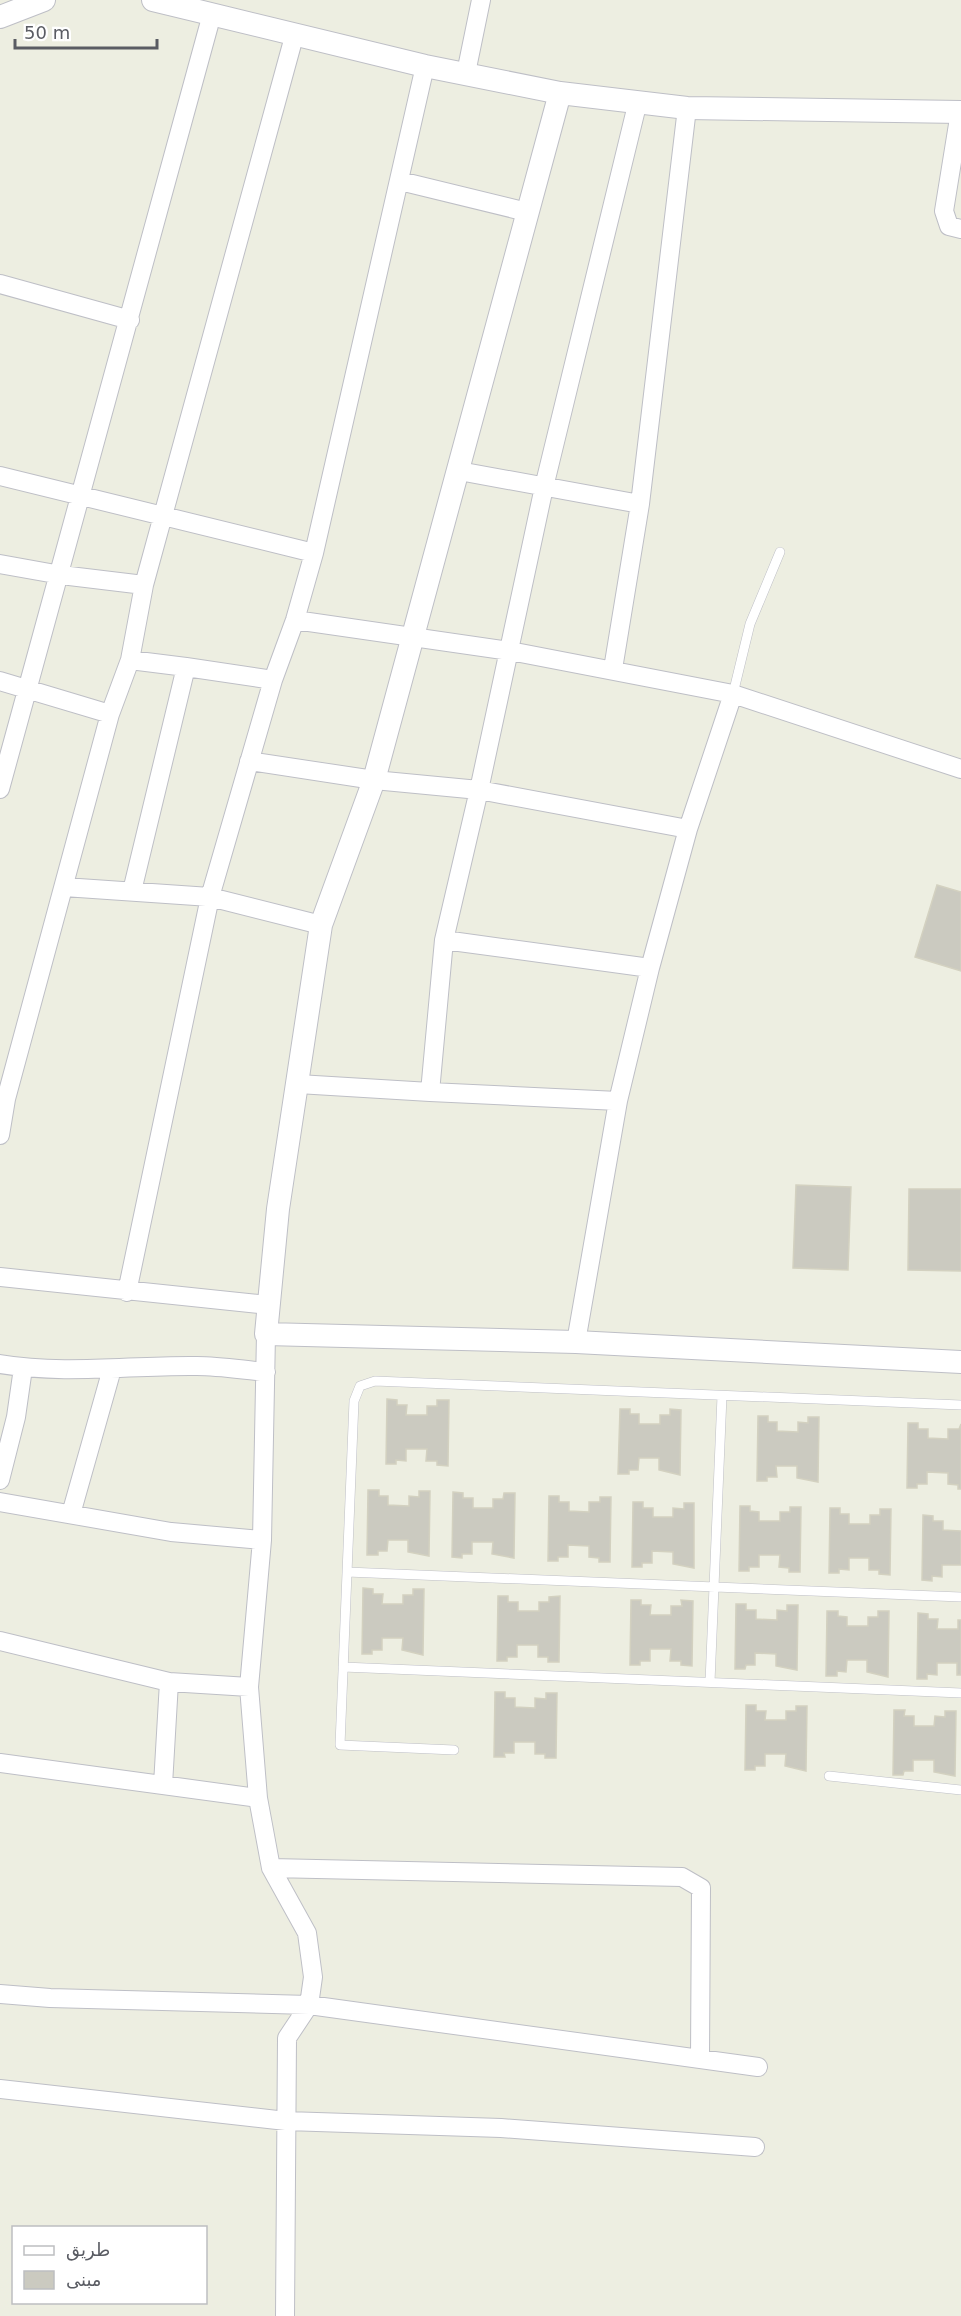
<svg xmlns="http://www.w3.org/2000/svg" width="961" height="2316" viewBox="0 0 961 2316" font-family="'DejaVu Sans',Cairo,sans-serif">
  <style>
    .building { fill: #cbcac0; stroke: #d3d1c0; stroke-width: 1.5 }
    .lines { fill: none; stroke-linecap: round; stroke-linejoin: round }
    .service-casing { stroke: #bebfc6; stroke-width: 10 }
    .minor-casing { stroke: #bebfc6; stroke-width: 20 }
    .tertiary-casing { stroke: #bebfc6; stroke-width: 24 }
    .service { stroke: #fff; stroke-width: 9 }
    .minor { stroke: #fff; stroke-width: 18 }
    .tertiary { stroke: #fff; stroke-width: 22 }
  </style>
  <rect width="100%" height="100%" fill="#edeee1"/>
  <path class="building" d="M 937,885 L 961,892 L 961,971 L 915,957 Z
    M 796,1185 L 851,1187 L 848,1270 L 793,1268 Z
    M 909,1189 L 961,1189 L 961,1271 L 908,1270 Z
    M 387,1399 L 397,1400 L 397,1405 L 407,1405 L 406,1415 L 427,1415 L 427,1406 L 437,1406 L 437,1400 L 449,1400 L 448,1466 L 437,1465 L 437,1461 L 426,1461 L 427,1449 L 406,1449 L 406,1461 L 396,1460 L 396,1464 L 386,1464 Z
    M 620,1409 L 630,1409 L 630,1414 L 639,1414 L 639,1424 L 660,1424 L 660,1415 L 670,1415 L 670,1409 L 681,1410 L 680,1475 L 659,1470 L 659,1458 L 639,1458 L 638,1470 L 629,1470 L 629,1474 L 618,1474 Z
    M 758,1416 L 768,1416 L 768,1422 L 777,1422 L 777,1431 L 798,1432 L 798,1422 L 808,1423 L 808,1417 L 819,1417 L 818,1482 L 797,1478 L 797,1466 L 776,1466 L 777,1477 L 767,1477 L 767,1481 L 757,1481 Z
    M 908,1423 L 918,1423 L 918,1429 L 928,1429 L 928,1438 L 948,1439 L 948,1429 L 959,1429 L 961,1424 L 961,1489 L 958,1489 L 958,1485 L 948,1484 L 948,1473 L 927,1472 L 927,1484 L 917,1484 L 917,1488 L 907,1488 Z
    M 368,1490 L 379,1490 L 379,1496 L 388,1496 L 388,1505 L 409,1506 L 409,1496 L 419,1497 L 419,1491 L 430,1491 L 429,1556 L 408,1552 L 408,1540 L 388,1540 L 387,1551 L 378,1551 L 378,1555 L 367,1555 Z
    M 453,1492 L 463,1493 L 463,1498 L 473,1498 L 473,1508 L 493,1508 L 493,1499 L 503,1499 L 504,1493 L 515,1493 L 514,1558 L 492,1554 L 493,1542 L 472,1542 L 472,1554 L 462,1554 L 462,1558 L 452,1557 Z
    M 549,1496 L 559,1496 L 559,1502 L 569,1502 L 569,1511 L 589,1512 L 589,1502 L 600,1502 L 600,1497 L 611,1497 L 610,1562 L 599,1562 L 599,1558 L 589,1557 L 589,1546 L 568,1545 L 568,1557 L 558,1557 L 558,1561 L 548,1561 Z
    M 633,1502 L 643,1502 L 643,1508 L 653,1508 L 653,1517 L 673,1517 L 673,1508 L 684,1509 L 684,1503 L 694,1503 L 694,1568 L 673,1564 L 673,1552 L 652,1551 L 652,1563 L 642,1563 L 642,1567 L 632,1567 Z
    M 740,1506 L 750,1506 L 750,1511 L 759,1512 L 759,1521 L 780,1521 L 780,1512 L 790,1512 L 790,1507 L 801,1507 L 800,1572 L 789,1572 L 789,1568 L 779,1567 L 780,1555 L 759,1555 L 759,1567 L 749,1567 L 749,1571 L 739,1571 Z
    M 830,1508 L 840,1508 L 840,1514 L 849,1514 L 849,1524 L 870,1524 L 870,1515 L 880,1515 L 880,1509 L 891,1509 L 890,1575 L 879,1574 L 879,1570 L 869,1570 L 869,1558 L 849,1558 L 849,1570 L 839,1569 L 839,1573 L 829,1573 Z
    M 923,1515 L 933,1516 L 933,1521 L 943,1521 L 943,1530 L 961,1531 L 961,1565 L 942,1565 L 942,1577 L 932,1576 L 932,1581 L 922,1580 Z
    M 363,1588 L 373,1589 L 373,1594 L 383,1594 L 382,1604 L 403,1604 L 403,1595 L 413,1595 L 413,1589 L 424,1589 L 423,1655 L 402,1650 L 403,1638 L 382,1638 L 382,1650 L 372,1650 L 372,1654 L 362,1654 Z
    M 498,1596 L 508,1596 L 508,1602 L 518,1602 L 518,1611 L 539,1611 L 539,1602 L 549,1602 L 549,1597 L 560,1596 L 559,1662 L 548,1662 L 548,1657 L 538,1657 L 538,1645 L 517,1645 L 517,1657 L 507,1657 L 507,1661 L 497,1661 Z
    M 631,1600 L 641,1600 L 641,1605 L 651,1605 L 650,1615 L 671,1615 L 671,1606 L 682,1606 L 681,1600 L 693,1601 L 692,1666 L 681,1665 L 681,1661 L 670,1661 L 671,1649 L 650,1649 L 650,1661 L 640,1661 L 640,1665 L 630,1665 Z
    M 736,1604 L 746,1604 L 746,1610 L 756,1610 L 756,1619 L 777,1620 L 777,1610 L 787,1611 L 787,1605 L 798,1605 L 797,1670 L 776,1666 L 776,1654 L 755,1653 L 755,1665 L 746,1665 L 745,1669 L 735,1669 Z
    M 827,1611 L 838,1611 L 838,1616 L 847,1617 L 847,1626 L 868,1626 L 868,1617 L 878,1617 L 878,1611 L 889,1611 L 888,1677 L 867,1672 L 867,1660 L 847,1660 L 846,1672 L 837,1671 L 837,1676 L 826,1676 Z
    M 918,1613 L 928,1614 L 928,1619 L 938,1619 L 937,1629 L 958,1629 L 958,1620 L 961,1620 L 961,1675 L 957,1675 L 957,1663 L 937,1663 L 937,1675 L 927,1674 L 927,1679 L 917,1679 Z
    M 495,1692 L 505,1692 L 505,1698 L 515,1698 L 515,1707 L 535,1708 L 535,1698 L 546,1699 L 546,1693 L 557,1693 L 556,1758 L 545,1758 L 545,1754 L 535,1754 L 535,1742 L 514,1742 L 514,1753 L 504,1753 L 505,1757 L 494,1757 Z
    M 746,1705 L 756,1705 L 756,1711 L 766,1711 L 765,1720 L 786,1720 L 786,1711 L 796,1711 L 796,1706 L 807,1706 L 806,1771 L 785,1766 L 786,1754 L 765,1754 L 765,1766 L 755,1766 L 755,1770 L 745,1770 Z
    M 894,1710 L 905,1710 L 904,1716 L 914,1716 L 914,1726 L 934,1726 L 935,1716 L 945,1717 L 945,1711 L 956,1711 L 955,1776 L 934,1772 L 934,1760 L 913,1760 L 913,1771 L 904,1771 L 903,1775 L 893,1775 Z"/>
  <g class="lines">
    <defs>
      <path id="service" d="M 733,694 L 750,624 L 780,552
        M 347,1572 L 961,1597
        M 343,1667 L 961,1693
        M 710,1682 L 722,1396
        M 454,1750 L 340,1745 L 354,1401 L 360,1386 L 375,1381 L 961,1405
        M 829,1776 L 961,1790"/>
      <path id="minor" d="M 466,73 L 481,0
        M 960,112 L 944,211 L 949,226 L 961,229
        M 400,181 L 527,212
        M 0,284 L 130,320
        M 459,471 L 640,504
        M 0,476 L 314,553
        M 0,564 L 61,575 L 144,585
        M 295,620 L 510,651 L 733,694
        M 130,660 L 186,667 L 132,891
        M 186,667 L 273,680
        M 613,669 L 640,504 L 687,108
        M 0,681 L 110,714
        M 249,761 L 374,780 L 479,790 L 688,829
        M 0,789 L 212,14
        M 64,887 L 210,897 L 321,925
        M 444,940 L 650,968
        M 298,1084 L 430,1092 L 444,940 L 479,790 L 544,487 L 638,101
        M 430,1092 L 618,1101 L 576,1342
        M 618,1101 L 650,968 L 688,829 L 733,694 L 961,769
        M 0,1135 L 6,1099 L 110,714 L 130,660 L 144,585 L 295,33
        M 0,1277 L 268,1305
        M 127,1292 L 210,897 L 273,680 L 295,620 L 314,553 L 425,66
        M 266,1334 L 262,1540 L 249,1687 L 258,1798 L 271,1868 L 307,1933 L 313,1977 L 309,2005 L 287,2038 L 285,2316
        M 0,1364 C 65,1375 131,1365 197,1366 C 220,1366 243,1370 266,1372
        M 0,1480 L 16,1417 L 23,1368
        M 0,1502 L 171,1532 L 262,1540
        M 71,1514 L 112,1369
        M 0,1641 L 169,1682 L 249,1687
        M 0,1763 L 258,1798
        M 163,1785 L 169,1682
        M 271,1868 L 682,1877 L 701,1888 L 700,2059
        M 0,1994 L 50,1998 L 309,2005 L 758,2067
        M 0,2089 L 286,2121 L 501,2128 L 755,2147"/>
      <path id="tertiary" d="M 153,0 L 425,66 L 560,93
        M 0,17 L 44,0
        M 961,112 L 687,108 L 560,93 L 374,780 L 321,925 L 278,1209 L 266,1334 L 576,1342 L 961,1362"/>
    </defs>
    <use href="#service" class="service-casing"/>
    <use href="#minor" class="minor-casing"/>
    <use href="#tertiary" class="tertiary-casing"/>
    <use href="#service" class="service"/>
    <use href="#minor" class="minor"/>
    <use href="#tertiary" class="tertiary"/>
  </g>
  <rect x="12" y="2226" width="195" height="78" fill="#ffffff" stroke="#bdbec1" stroke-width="1.5"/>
  <rect x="24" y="2246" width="30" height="9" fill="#ffffff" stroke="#bdbec1" stroke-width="1.5"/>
  <text x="66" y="2256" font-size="18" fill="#5a5c63">طريق</text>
  <rect x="24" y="2271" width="30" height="18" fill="#cbcac0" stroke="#bdbec1" stroke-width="1.5"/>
  <text x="66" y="2286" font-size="18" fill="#5a5c63">مبنى</text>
  <path d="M15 39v9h142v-9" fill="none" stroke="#5a5c63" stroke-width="3"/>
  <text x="24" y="39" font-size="18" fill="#5a5c63" stroke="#ffffff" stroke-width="4.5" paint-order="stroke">50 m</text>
</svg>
